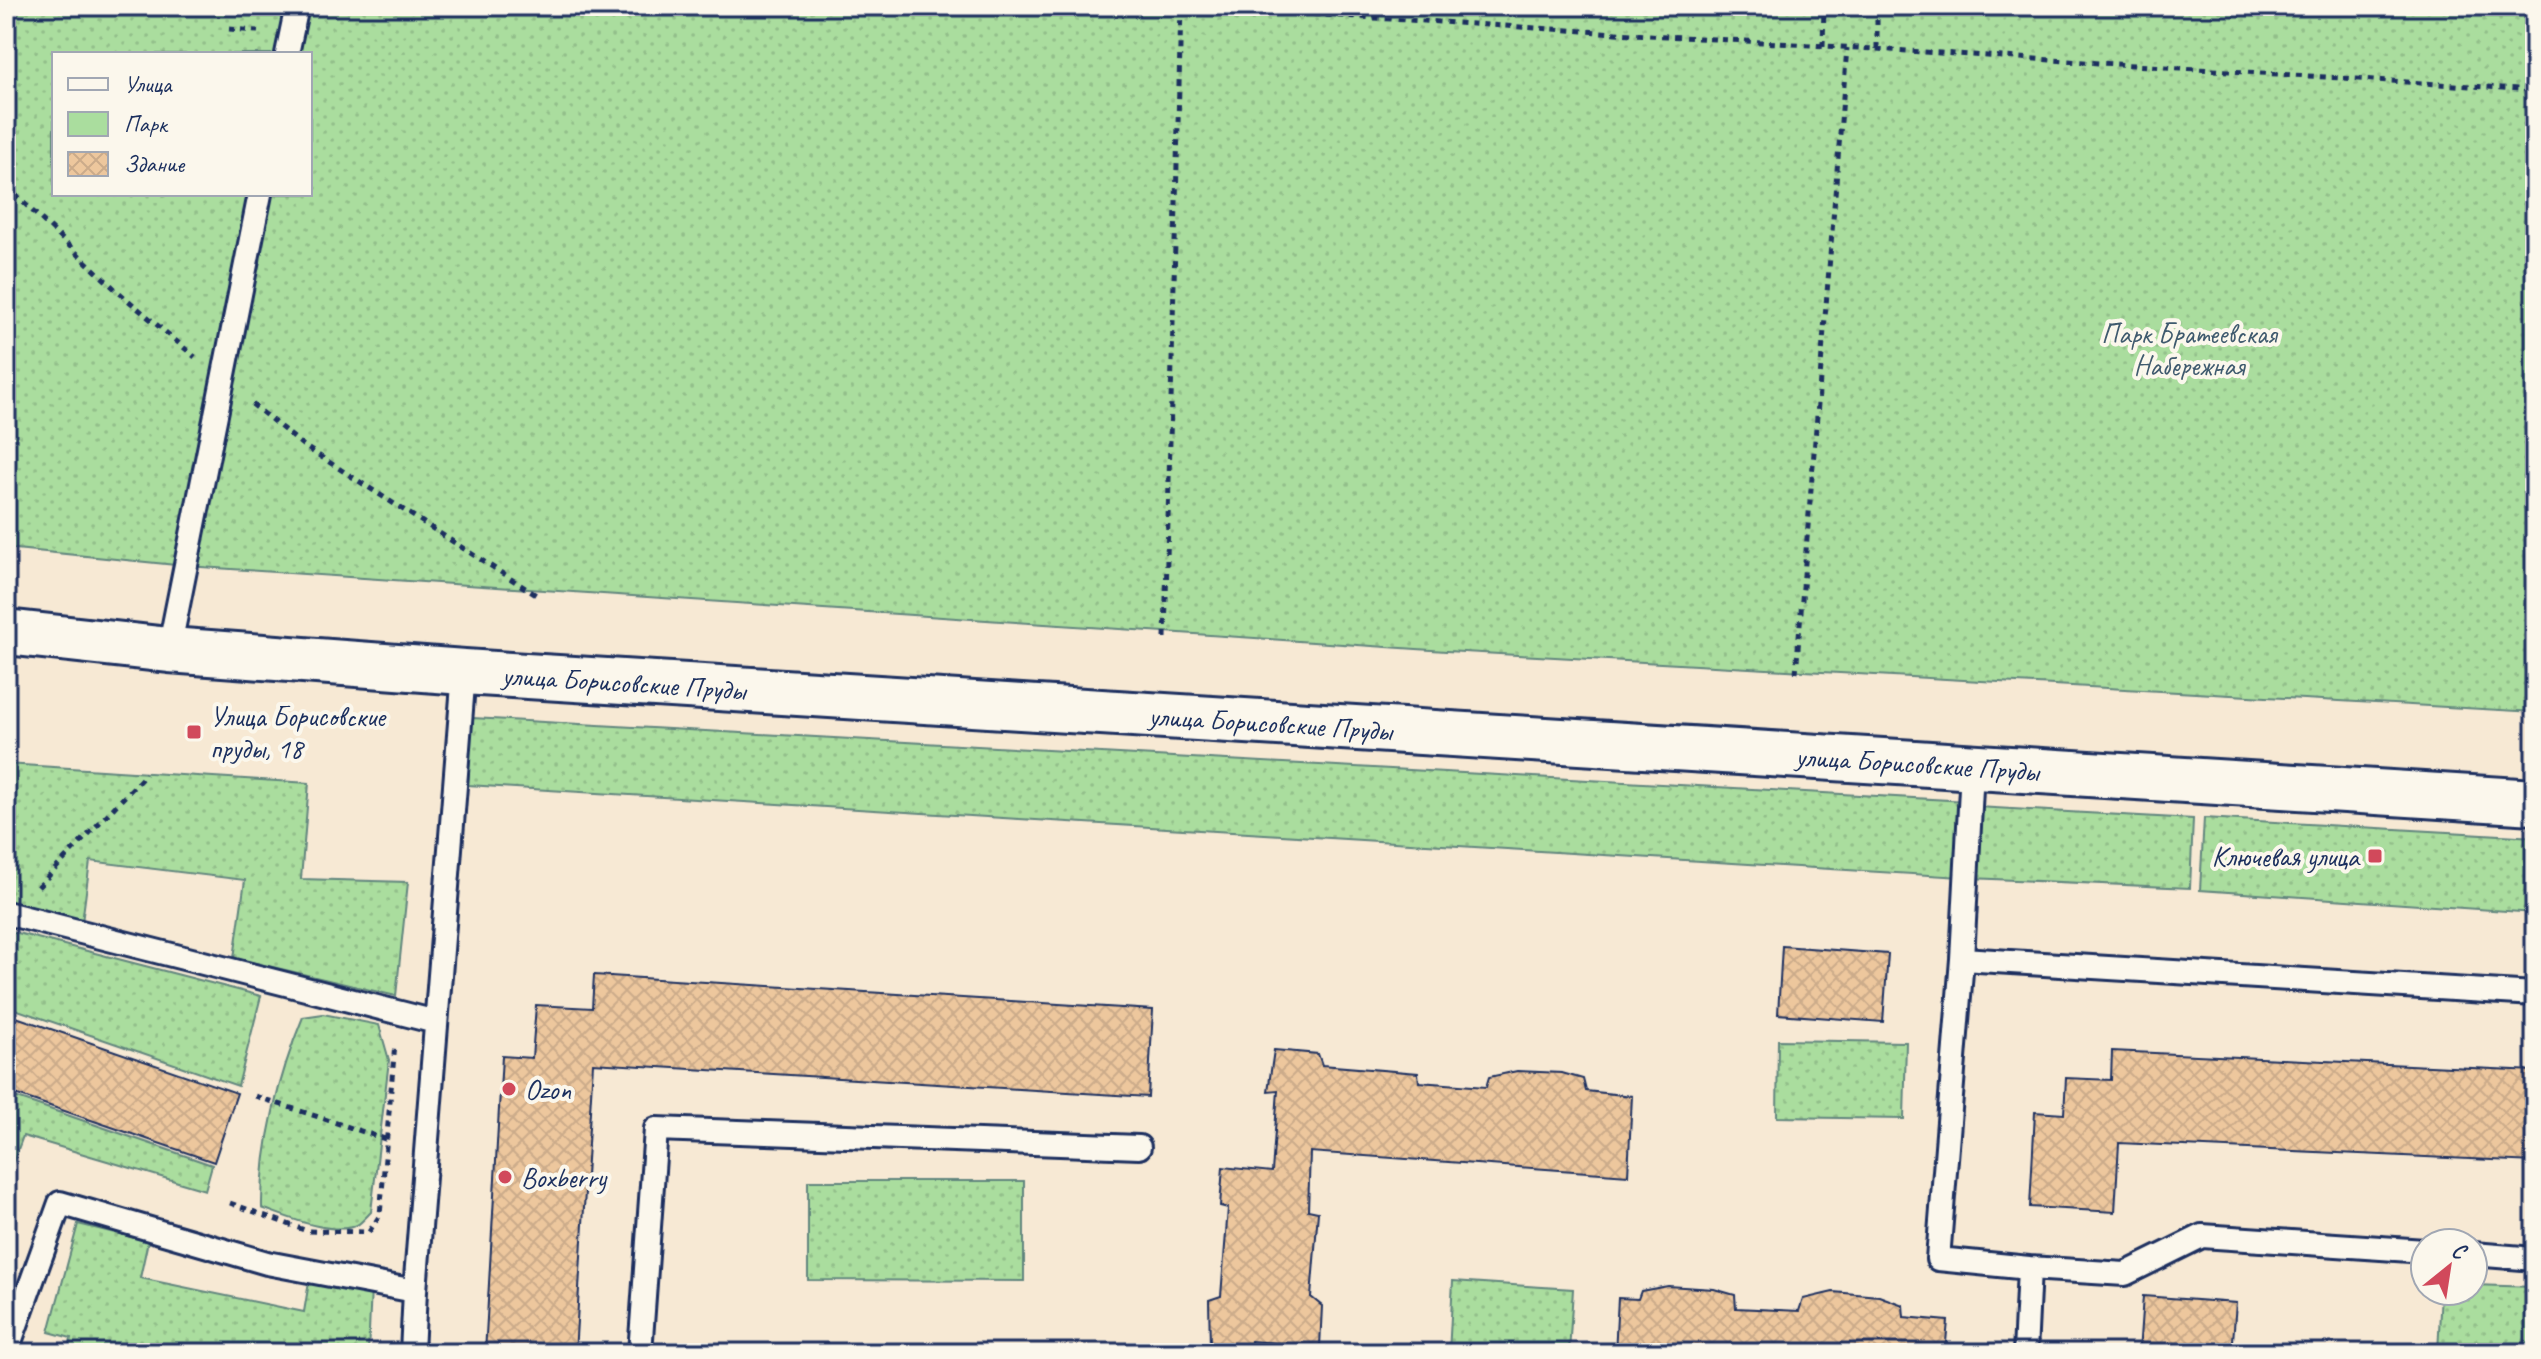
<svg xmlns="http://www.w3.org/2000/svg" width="2541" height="1359" viewBox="0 0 2541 1359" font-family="Caveat,sans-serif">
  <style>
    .green { fill: url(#green-dots); stroke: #62867e; stroke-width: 2; fill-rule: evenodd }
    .building { fill: url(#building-cross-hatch); stroke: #1b2f5e; stroke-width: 2 }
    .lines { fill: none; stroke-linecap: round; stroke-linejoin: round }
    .service-casing { stroke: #1b2f5e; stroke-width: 28 }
    .tertiary-casing { stroke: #1b2f5e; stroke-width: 50 }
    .path { stroke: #1b2f5e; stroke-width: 5; stroke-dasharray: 6 6; stroke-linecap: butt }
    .service { stroke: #fbf7ec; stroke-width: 22 }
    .tertiary { stroke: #fbf7ec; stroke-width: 44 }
    .poi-dot { fill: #d1495b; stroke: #fbf7ec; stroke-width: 3 }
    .labels { text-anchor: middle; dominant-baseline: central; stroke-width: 8; stroke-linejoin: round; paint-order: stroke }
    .park-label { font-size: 28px; fill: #3f5a6e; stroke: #fbf7ec }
    .street-label { font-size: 28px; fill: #1b2f5e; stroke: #fbf7ec }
    .poi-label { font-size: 28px; fill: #1b2f5e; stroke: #fbf7ec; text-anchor: start }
  </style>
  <defs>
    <pattern id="green-dots" width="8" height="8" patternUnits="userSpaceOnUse" patternTransform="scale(2)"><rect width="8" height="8" fill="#aadd9e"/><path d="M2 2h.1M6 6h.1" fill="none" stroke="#92be8a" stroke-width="1.8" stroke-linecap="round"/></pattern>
    <pattern id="building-cross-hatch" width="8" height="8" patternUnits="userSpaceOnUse" patternTransform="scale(2)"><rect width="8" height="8" fill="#edc79d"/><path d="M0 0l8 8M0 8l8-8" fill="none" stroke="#cbab8a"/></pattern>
  </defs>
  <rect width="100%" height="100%" fill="#f7e9d4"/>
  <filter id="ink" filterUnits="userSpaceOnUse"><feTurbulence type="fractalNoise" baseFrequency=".0125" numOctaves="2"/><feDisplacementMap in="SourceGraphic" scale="16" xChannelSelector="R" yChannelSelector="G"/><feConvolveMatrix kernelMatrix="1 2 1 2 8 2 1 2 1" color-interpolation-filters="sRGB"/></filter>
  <g filter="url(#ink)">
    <path class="green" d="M 6,6 L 2535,6 L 2535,712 L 1446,651 L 186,566 L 6,548 ZM 54,54 L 310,54 L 310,194 L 54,194 Z
      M 472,718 L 1967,801 L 1961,877 L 468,785 Z
      M 6,764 L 309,783 L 301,879 L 408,882 L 396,996 L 234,958 L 245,880 L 90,861 L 81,930 L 6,913 Z
      M 1977,807 L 2193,819 L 2190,888 L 1971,878 Z
      M 2204,818 L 2535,837 L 2535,913 L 2200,890 Z
      M 6,930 L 261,996 L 238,1086 L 15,1009 L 6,1033 Z
      M 323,1014 L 379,1025 L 389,1060 L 371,1212 C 367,1216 361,1223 357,1225 C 333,1237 285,1216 262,1208 C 261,1146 279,1075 303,1017 Z
      M 1778,1040 L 1906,1042 L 1904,1119 L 1777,1117 Z
      M 6,1094 L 212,1165 L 205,1190 L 23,1136 L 6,1182 Z
      M 808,1181 L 1024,1181 L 1024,1281 L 808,1280 Z
      M 78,1224 L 148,1241 L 140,1278 L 304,1312 L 310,1276 L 371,1288 L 368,1353 L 68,1353 L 71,1338 L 49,1332 Z
      M 1453,1281 L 1573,1289 L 1569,1353 L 1449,1353 Z
      M 2473,1285 L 2535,1287 L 2535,1353 L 2438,1353 L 2441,1291 L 2473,1291 Z"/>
    <path class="building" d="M 1782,946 L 1888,954 L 1883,1022 L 1778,1014 Z
      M 594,975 L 1153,1010 L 1148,1097 L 593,1063 L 575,1353 L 485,1353 L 502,1056 L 532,1058 L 536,1005 L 592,1008 Z
      M 16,1017 L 237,1093 L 214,1162 L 6,1091 L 6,1048 Z
      M 1274,1050 L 1318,1054 L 1322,1065 L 1418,1073 L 1419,1082 L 1486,1087 L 1489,1077 L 1517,1071 L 1562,1073 L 1583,1079 L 1586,1091 L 1632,1096 L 1628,1175 L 1310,1152 L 1308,1210 L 1318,1212 L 1311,1297 L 1322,1306 L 1320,1347 L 1251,1341 L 1251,1351 L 1210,1346 L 1209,1300 L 1221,1296 L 1228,1208 L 1220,1206 L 1223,1167 L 1272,1172 L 1278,1090 L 1268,1091 Z
      M 2112,1051 L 2535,1071 L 2535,1162 L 2119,1143 L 2115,1212 L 2030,1207 L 2035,1112 L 2064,1114 L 2066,1078 L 2111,1080 Z
      M 1668,1286 L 1714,1289 L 1735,1295 L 1736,1308 L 1799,1311 L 1803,1299 L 1833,1292 L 1879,1296 L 1903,1305 L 1904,1317 L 1948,1321 L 1945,1353 L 1615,1353 L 1618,1298 L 1638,1299 L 1641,1291 Z
      M 2143,1296 L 2236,1303 L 2232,1353 L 2139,1353 Z"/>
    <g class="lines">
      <defs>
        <path id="service" d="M 287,54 L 297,6
          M 169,650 L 260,194
          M 1972,769 L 1962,959 L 2535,994
          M 6,913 L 436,1022
          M 1962,959 L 1938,1259 L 2029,1268 L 2025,1353
          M 2473,1254 L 2535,1259
          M 2029,1268 L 2125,1274 L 2202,1236 L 2425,1251
          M 6,1353 L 60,1203 L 267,1263 L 415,1291 L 464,672
          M 412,1353 L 415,1291
          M 640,1353 L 656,1129 L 1139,1147"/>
        <g id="tertiary">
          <path id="s1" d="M 6,632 L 169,650 L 464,672 L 2535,802"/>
        </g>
      </defs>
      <use href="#service" class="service-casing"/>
      <use href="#tertiary" class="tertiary-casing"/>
      <path class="path" d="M 1182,6 L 2535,90
        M 2444,6 L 2535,11
        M 229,29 L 258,31
        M 1823,46 L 1824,6
        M 1877,49 L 1877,6
        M 6,186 L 116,290 L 195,357
        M 252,404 L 304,446 L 536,595
        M 1165,638 L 1181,6
        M 1796,673 L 1847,48
        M 38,887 L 146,774
        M 255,1096 L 391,1141
        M 230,1203 L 307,1231 L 369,1232 L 380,1215 L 395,1044"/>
      <use href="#service" class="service"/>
      <use href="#tertiary" class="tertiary"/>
    </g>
  </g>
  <g class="poi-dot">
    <rect x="186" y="724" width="16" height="16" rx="4"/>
    <rect x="2367" y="848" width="16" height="16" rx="4"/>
    <circle cx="509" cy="1089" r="8"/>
    <circle cx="505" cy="1177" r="8"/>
  </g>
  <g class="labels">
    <g class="park-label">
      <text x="2189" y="333">Парк Братеевская<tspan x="2189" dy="32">Набережная</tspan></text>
    </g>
    <g class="street-label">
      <text stroke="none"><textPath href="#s1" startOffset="620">улица Борисовские Пруды</textPath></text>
      <text stroke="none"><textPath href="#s1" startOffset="1268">улица Борисовские Пруды</textPath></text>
      <text stroke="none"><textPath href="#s1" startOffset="1916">улица Борисовские Пруды</textPath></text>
    </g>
    <g class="poi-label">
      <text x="210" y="716">Улица Борисовские<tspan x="210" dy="32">пруды, 18</tspan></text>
      <text x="2359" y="856" text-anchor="end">Ключевая улица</text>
      <text x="525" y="1089">Ozon</text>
      <text x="521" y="1177">Boxberry</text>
    </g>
  </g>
  <rect width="2541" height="1359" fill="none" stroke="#fbf7ec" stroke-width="32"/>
  <rect x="16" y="16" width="2509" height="1327" fill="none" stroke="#1b2f5e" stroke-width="3" filter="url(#ink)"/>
  <rect x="52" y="52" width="260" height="144" fill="#fbf7ec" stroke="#a1a7b3" stroke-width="2"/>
  <rect x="68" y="78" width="40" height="12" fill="#fbf7ec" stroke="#a1a7b3" stroke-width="2"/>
  <text x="124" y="92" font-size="24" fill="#1b2f5e">Улица</text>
  <rect x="68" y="112" width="40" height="24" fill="#aadd9e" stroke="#a1a7b3" stroke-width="2"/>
  <text x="124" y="132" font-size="24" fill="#1b2f5e">Парк</text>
  <rect x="68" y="152" width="40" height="24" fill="url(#building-cross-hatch)" stroke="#a1a7b3" stroke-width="2"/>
  <text x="124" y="172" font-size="24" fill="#1b2f5e">Здание</text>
  <g transform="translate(2449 1267) rotate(30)"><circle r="38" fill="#fbf7ec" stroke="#a1a7b3" stroke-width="2"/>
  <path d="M0-6L14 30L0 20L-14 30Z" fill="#d1495b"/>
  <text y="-12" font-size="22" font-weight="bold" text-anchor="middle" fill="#1b2f5e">С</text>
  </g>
</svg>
